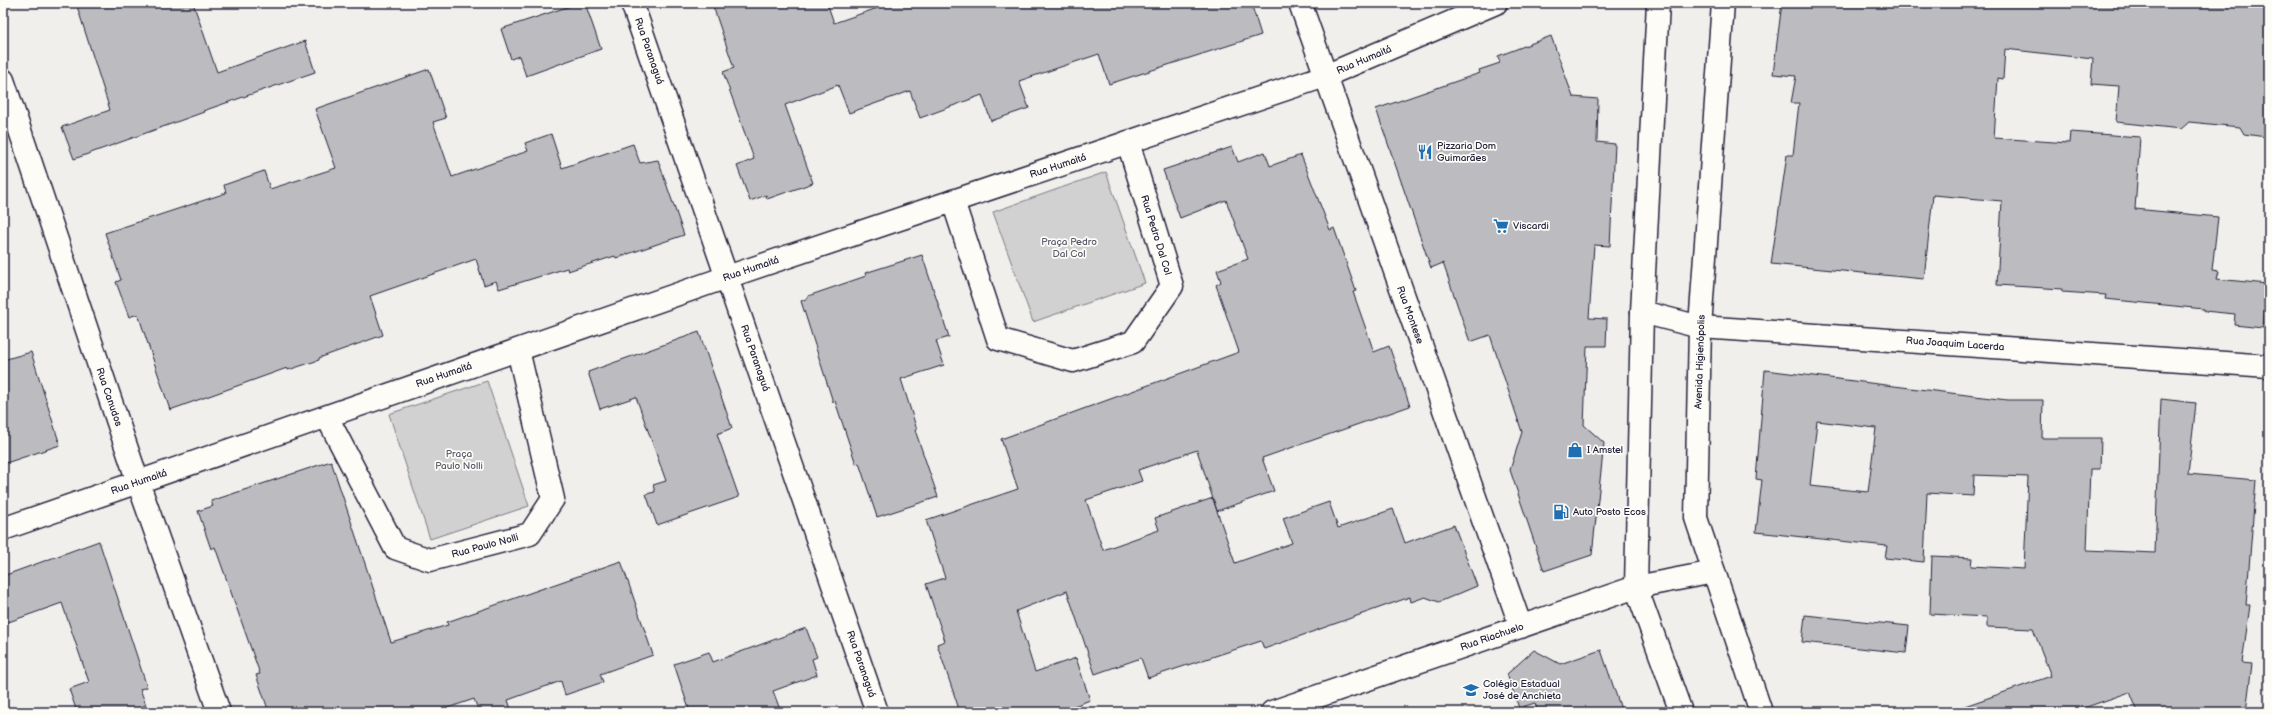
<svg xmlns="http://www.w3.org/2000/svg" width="2272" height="715" viewBox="0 0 2272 715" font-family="'Balsamiq Sans',sans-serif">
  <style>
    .green { fill: #d2d1d1; stroke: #7a7a86 }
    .building { fill: #bcbcc0; stroke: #22223b; fill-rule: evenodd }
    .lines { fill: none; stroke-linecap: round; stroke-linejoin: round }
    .minor-casing { stroke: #22223b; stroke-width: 25 }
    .tertiary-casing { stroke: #22223b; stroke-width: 25 }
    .secondary-casing { stroke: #22223b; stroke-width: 25 }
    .minor { stroke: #fdfcf7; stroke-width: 22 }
    .tertiary { stroke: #fdfcf7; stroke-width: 22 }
    .secondary { stroke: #fdfcf7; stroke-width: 22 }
    .labels { text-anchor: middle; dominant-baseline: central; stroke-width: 3.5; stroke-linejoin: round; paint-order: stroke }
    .street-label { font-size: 10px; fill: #22223b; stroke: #fdfcf7 }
    .poi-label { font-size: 10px; fill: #22223b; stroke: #fdfcf7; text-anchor: start }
    .park-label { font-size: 10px; fill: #575768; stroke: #fdfcf7 }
  </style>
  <rect width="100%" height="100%" fill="#f0efec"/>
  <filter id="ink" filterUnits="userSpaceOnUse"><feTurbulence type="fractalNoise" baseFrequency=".025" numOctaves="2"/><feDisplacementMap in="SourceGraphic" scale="8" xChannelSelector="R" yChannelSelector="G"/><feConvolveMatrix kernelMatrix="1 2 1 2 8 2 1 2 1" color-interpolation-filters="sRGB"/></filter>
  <g filter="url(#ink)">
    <path class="green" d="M 1106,172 L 1145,283 L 1033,322 L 993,212 Z
      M 487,381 L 529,506 L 430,539 L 389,414 Z"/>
    <path class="building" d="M 76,3 L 193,3 L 217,72 L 305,41 L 315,72 L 203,111 L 204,112 L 74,159 L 62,127 L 110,110 Z
      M 579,3 L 585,3 L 601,49 L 526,76 L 519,56 L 511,59 L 501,29 Z
      M 712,3 L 827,3 L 834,23 L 892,3 L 1251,3 L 1261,35 L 1109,84 L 1099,54 L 1019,81 L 1029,108 L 991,121 L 982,95 L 920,118 L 910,91 L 849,113 L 838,85 L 785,105 L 813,183 L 767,199 L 766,195 L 750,201 L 737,166 L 754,159 L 723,72 L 734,68 Z
      M 1782,3 L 2269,3 L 2269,114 L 2266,137 L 2244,134 L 2240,127 L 2189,122 L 2181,129 L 2116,122 L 2119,86 L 2091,84 L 2093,59 L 2005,49 L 2003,79 L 1998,78 L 1994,138 L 2069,143 L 2070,132 L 2140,137 L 2135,209 L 2218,217 L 2212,270 L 2219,271 L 2217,279 L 2267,284 L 2263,328 L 2234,325 L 2235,314 L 2204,311 L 2204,309 L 2105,299 L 2106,295 L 2062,292 L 2062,289 L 1997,285 L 2002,201 L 1933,195 L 1924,279 L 1771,264 L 1787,155 L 1793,155 L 1799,103 L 1791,103 L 1796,76 L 1773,74 Z
      M 1551,36 L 1573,97 L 1598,99 L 1597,142 L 1615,144 L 1610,246 L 1594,245 L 1589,318 L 1607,319 L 1606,346 L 1587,346 L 1584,425 L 1604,443 L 1592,555 L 1544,571 L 1510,470 L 1522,432 L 1490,335 L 1470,342 L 1443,263 L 1431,268 L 1376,109 L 1480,73 L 1479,70 L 1500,63 L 1498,56 Z
      M 429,69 L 446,118 L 433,122 L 452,177 L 528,151 L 525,143 L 551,134 L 562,168 L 633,144 L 640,163 L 658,160 L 684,235 L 616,258 L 615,256 L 568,271 L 567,268 L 499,289 L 496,281 L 484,285 L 476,259 L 370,296 L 383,335 L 319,358 L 319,360 L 288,370 L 287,368 L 170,410 L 138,314 L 129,317 L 116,282 L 121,280 L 105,233 L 226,193 L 224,185 L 264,171 L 270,189 L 336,168 L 315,109 Z
      M 1232,147 L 1238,162 L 1265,152 L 1270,166 L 1301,155 L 1330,230 L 1334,228 L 1356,291 L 1353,292 L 1374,352 L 1389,346 L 1410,406 L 1262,458 L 1274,491 L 1217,511 L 1235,563 L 1292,543 L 1283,518 L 1329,502 L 1338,528 L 1393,509 L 1405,543 L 1454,525 L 1477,586 L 1439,602 L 1425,597 L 1411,602 L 1410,597 L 1264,649 L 1261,641 L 1148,678 L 1141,658 L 1095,674 L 1067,591 L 1016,611 L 1035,672 L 1076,658 L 1090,700 L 1058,712 L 960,712 L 937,644 L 945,641 L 926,584 L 945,578 L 926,520 L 1018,489 L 1001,439 L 1239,352 L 1216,285 L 1221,282 L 1217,270 L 1248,259 L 1226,200 L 1180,218 L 1163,170 ZM 1197,450 L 1217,511 L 1213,498 L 1155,518 L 1159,530 L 1103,550 L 1086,500 L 1142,481 L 1138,470 Z
      M 922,255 L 949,337 L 936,341 L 944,365 L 901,379 L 917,430 L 915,430 L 938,497 L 877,517 L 859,463 L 856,464 L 835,401 L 833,402 L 801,301 L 808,298 L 808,296 L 866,276 L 865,273 Z
      M 699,332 L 732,428 L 717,434 L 739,497 L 657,525 L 646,494 L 655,492 L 653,485 L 666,481 L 636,397 L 600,409 L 588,372 Z
      M 31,352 L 60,445 L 3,464 L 3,360 Z
      M 1765,370 L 2007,400 L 2043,400 L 2042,438 L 2101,438 L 2100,469 L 2090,469 L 2087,550 L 2155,553 L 2161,399 L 2196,403 L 2188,474 L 2256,480 L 2246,605 L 2250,605 L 2242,663 L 2252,664 L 2246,712 L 2138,712 L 2130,692 L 2072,712 L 1960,712 L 1959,708 L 2051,676 L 2033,629 L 1987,627 L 1987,617 L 1930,614 L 1932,556 L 1972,558 L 1971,566 L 2024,569 L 2028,477 L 1974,475 L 1973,496 L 1927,493 L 1924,562 L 1885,558 L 1887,546 L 1756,532 L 1762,480 L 1756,479 ZM 1817,421 L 1876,428 L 1868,492 L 1810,486 Z
      M 331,461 L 391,642 L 448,625 L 447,622 L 621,561 L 653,655 L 600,674 L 603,682 L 565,695 L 561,681 L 508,700 L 512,712 L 479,712 L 474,699 L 436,712 L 269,712 L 256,675 L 260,674 L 215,547 L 211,549 L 198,511 L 213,506 L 211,501 Z
      M 99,541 L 147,687 L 140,689 L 146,705 L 126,712 L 77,712 L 69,689 L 89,682 L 62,603 L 3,624 L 3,576 Z
      M 1805,615 L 1909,626 L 1906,653 L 1802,642 Z
      M 806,628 L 817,657 L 812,659 L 817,675 L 773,691 L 781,712 L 690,712 L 674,664 L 709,652 L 713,662 Z
      M 1534,650 L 1560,664 L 1601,650 L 1622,712 L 1538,712 L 1535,703 L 1519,708 L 1507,674 Z"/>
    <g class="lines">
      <defs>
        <path id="minor" d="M 1300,3 L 1521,627
          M 3,80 L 138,482 L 219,712
          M 953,201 L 998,339 L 1073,361 L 1133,342 L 1172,286 L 1128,142
          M 1642,312 L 1700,327 L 2269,366
          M 327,417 L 395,548 L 430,560 L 530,534 L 553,499 L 518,350
          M 1272,712 L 1636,587 L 1714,572"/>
        <path id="tertiary" d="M 632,3 L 877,712"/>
        <path id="secondary" d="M 1658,3 L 1642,312 L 1636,587 L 1681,712
          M 1723,3 L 1700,327 L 1696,518 L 1761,712
          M 3,529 L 727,277 L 1325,76 L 1496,3"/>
      </defs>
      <use href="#minor" class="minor-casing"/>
      <use href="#tertiary" class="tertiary-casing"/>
      <use href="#secondary" class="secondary-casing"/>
      <use href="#minor" class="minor"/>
      <use href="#tertiary" class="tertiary"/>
      <use href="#secondary" class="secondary"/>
    </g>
  </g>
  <defs>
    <symbol id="restaurant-bare" viewBox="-9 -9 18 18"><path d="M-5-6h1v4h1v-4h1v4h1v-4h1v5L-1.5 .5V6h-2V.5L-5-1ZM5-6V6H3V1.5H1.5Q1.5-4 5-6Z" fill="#1f6fb2" stroke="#fdfcf7" stroke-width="2.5" paint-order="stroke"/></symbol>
    <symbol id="supermarket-bare" viewBox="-9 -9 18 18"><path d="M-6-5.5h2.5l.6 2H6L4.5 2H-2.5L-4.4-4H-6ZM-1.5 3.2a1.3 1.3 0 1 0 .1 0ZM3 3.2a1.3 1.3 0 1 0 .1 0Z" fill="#1f6fb2" stroke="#fdfcf7" stroke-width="2.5" paint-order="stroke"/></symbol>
    <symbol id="shop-bare" viewBox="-9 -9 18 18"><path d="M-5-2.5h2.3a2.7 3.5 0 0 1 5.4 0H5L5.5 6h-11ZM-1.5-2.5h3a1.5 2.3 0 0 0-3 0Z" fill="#1f6fb2" stroke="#fdfcf7" stroke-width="2.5" paint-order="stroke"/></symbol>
    <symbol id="fuel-bare" viewBox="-9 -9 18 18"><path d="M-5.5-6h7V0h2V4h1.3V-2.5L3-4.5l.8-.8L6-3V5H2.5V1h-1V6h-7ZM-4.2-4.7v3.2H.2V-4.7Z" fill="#1f6fb2" stroke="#fdfcf7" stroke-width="2.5" paint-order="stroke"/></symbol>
    <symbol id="school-bare" viewBox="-9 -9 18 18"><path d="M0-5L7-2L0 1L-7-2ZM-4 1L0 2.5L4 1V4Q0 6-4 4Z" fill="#1f6fb2" stroke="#fdfcf7" stroke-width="2.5" paint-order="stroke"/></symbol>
  </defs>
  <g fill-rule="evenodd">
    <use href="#restaurant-bare" x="1414" y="141" width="22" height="22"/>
    <use href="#supermarket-bare" x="1490" y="215" width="22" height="22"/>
    <use href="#shop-bare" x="1564" y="439" width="22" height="22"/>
    <use href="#fuel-bare" x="1550" y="501" width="22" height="22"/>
    <use href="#school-bare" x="1460" y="679" width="22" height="22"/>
  </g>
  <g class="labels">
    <g class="street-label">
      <text transform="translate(649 51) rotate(71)">Rua Paranaguá</text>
      <text transform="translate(1364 60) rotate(-23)">Rua Humaitá</text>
      <text transform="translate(1058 166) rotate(-18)">Rua Humaitá</text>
      <text transform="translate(1156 235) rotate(73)">Rua Pedro Dal Col</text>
      <text transform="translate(751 269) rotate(-19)">Rua Humaitá</text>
      <text transform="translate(1410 315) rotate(70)">Rua Montese</text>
      <text transform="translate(1955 344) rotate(4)">Rua Joaquim Lacerda</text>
      <text transform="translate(755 358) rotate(71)">Rua Paranaguá</text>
      <text transform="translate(1700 362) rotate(-88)">Avenida Higienópolis</text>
      <text transform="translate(444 375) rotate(-19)">Rua Humaitá</text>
      <text transform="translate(109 397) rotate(71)">Rua Canudos</text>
      <text transform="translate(139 482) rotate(-19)">Rua Humaitá</text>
      <text transform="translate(485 546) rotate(-15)">Rua Paulo Nolli</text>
      <text transform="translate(1492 637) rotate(-19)">Rua Riachuelo</text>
      <text transform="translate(861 664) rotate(71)">Rua Paranaguá</text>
    </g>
    <g class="poi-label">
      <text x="1437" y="146">Pizzaria Dom<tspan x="1437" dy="12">Guimarães</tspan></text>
      <text x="1513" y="226">Viscardi</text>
      <text x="1587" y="450">I Amstel</text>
      <text x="1573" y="512">Auto Posto Ecos</text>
      <text x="1483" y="684">Colégio Estadual<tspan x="1483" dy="12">José de Anchieta</tspan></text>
    </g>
    <g class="park-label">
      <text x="1069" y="242">Praça Pedro<tspan x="1069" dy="12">Dal Col</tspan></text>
      <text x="459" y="454">Praça<tspan x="459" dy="12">Paulo Nolli</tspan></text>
    </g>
  </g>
  <rect width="2272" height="715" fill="none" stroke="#fdfcf7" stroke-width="16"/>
  <rect x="8" y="8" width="2256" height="699" fill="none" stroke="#22223b" stroke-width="1.5" filter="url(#ink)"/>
</svg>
